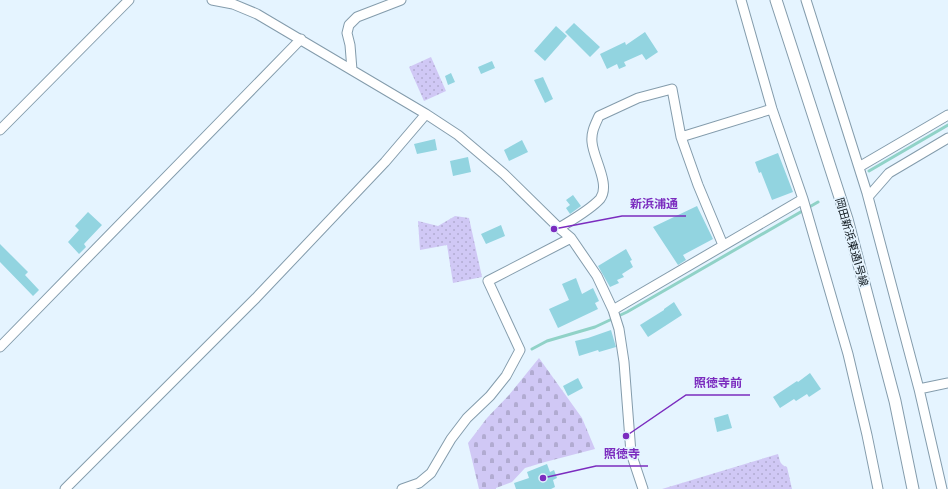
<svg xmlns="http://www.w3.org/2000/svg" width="948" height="489" viewBox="0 0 948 489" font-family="Poppins,'Noto Sans JP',sans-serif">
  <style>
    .grass { fill: url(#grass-dots) }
    .cemetery { fill: url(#cemetery-stones) }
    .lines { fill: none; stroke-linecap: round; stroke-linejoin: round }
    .stream { stroke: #90d2c7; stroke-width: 3 }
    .building { fill: #92d4e0 }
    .minor-casing { stroke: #849cac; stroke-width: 11 }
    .tertiary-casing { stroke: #849cac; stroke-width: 13 }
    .minor { stroke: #fff; stroke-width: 9 }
    .tertiary { stroke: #fff; stroke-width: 11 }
    .labels { text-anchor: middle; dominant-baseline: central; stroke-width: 3.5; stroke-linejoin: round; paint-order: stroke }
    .street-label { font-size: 11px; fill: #0d161c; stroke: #e5f4ff }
    .leader { fill: none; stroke: #7b2cbf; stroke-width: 1.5 }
    .callout-dot { fill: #7b2cbf; stroke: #e5f4ff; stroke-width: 1.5 }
    .callout-label { font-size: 12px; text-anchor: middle; font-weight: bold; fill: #7b2cbf; stroke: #e5f4ff; stroke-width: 3.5; stroke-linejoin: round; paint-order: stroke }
  </style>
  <defs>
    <pattern id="grass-dots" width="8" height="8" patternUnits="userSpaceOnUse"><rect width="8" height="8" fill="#d0c8f5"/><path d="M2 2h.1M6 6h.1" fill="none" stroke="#b1abd1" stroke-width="1.8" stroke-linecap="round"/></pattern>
    <pattern id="cemetery-stones" width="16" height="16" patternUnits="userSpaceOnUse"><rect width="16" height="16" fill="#d0c8f5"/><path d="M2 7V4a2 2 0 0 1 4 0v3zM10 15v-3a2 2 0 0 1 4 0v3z" fill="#b1abd1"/></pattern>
  </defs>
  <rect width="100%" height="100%" fill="#e5f4ff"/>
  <path class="grass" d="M 431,57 L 446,91 L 424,101 L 409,67 Z
    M 455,216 L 469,218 L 482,277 L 453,283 L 447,245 L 420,250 L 418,221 L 438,226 Z
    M 778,454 C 780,461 780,465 787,467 L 792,489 L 662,489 Z"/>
  <path class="cemetery" d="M 539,358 L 582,418 L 595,449 L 545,462 L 525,468 L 512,482 L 496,488 L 496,489 L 479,489 L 468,443 L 487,418 L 509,395 Z"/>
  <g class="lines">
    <path class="stream" d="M 869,171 L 948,125
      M 532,349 L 547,341 L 595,327 L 627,312 L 818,202"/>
  </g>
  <path class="building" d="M 574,23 L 600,47 L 590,57 L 565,32 Z
    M 556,26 L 567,36 L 545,61 L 534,51 Z
    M 645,32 L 658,52 L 646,60 L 642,54 L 624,62 L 626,66 L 619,69 L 617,64 L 607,69 L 600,54 L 625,42 L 626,45 Z
    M 492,61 L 495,68 L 481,74 L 478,67 Z
    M 451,73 L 455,82 L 448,85 L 445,76 Z
    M 543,77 L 553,99 L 545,103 L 534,80 Z
    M 435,139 L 437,150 L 417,154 L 414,144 Z
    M 522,140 L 528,152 L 509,161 L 504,150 Z
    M 778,153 L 793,192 L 772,200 L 761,172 L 759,173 L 755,162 Z
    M 468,157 L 471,172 L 453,176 L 450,161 Z
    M 573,195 L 581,206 L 570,214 L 566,208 L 570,205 L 566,200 Z
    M 697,206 L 713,239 L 683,255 L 686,260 L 678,265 L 653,227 Z
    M 88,212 L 102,225 L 84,244 L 86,247 L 79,254 L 68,242 L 79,230 L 75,226 Z
    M 501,225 L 505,236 L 486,244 L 481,234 Z
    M 0,244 L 28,272 L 25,275 L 39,290 L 33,296 L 0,262 Z
    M 626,249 L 632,260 L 630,261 L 633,267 L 622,274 L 624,277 L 617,280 L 619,283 L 610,287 L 598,266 Z
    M 576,278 L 582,294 L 593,288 L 599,301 L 595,303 L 598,309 L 558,328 L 549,309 L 569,300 L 562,284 Z
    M 674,302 L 682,315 L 648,337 L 640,325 L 664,310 L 664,309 Z
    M 611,330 L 616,347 L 599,352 L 598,350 L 579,356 L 575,341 L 588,338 Z
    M 810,373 L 821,389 L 809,397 L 807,394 L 796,401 L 794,399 L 780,408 L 773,397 L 797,381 L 798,382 Z
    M 578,378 L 583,388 L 568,396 L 563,386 Z
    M 728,414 L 732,428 L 717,432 L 714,418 Z
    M 547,464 L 550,472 L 554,470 L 557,478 L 553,480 L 555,487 L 551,489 L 516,489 L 514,483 L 529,478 L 527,472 Z"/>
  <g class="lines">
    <defs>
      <path id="minor" d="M 212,0 L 233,4 L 257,14 L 426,114 L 458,135 L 504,174 L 559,228 L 571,238 L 597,276 L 613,310 L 619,329 L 624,362 L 631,453 L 643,489
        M 741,0 L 772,109 L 803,199 L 848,354 L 867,435 L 878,489
        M 806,0 L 867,193 L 919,389 L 948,383
        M 352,70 L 350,45 L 347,33 L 349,25 L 357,17 L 401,0
        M 0,130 L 129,0
        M 681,137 L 772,109
        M 859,167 L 948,115
        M 868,197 L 889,173 L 948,138
        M 559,228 C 572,220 590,210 600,199 C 611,185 593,158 592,142 C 591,132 595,125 599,116 L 638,98 L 672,89 L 681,137 L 698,185 L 723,245
        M 613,310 L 803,199
        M 0,347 L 301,39
        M 919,389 L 942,489
        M 65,489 L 256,298 L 385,162 L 426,114
        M 402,489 L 419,483 L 431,473 L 451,439 L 467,418 L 490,396 L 506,376 L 520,350 L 488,281 L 571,238"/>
      <path id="tertiary" d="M 776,0 L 847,219 L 895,401 L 913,489"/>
    </defs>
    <use href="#minor" class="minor-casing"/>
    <use href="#tertiary" class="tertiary-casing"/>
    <use href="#minor" class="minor"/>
    <use href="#tertiary" class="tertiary"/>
  </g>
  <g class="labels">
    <g class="street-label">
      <text transform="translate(852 242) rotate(74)">岡田新浜東通1号線</text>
    </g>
  </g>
  <path class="leader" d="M554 229L622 216H686M626 436L686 395H750M543 478L596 466H648"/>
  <g class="callout-dot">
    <circle cx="554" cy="229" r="4"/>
    <circle cx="626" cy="436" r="4"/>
    <circle cx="543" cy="478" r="4"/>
  </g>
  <g class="callout-label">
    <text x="654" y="208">新浜浦通</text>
    <text x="718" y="387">照徳寺前</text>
    <text x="622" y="458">照徳寺</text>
  </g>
</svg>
